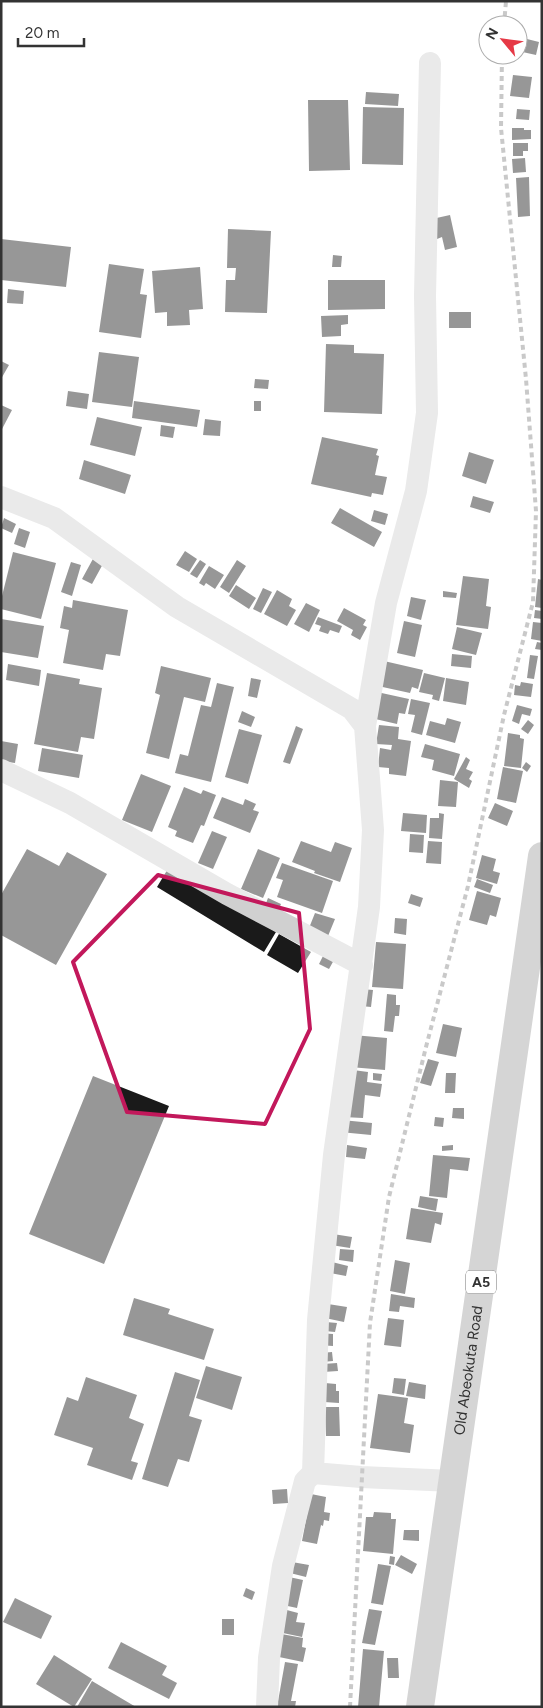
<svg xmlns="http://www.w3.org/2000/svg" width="543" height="1708" viewBox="0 0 543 1708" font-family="Figtree,sans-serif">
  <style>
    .building { fill: #1a1a1a }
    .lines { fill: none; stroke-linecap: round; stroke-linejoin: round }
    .minor { stroke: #d0d0d0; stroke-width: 22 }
    .trunk { stroke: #a2a2a2; stroke-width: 28 }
    .rail { stroke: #888; stroke-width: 4; stroke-dasharray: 5 4; stroke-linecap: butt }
    .marked { fill: none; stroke: #c2185b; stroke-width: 4; stroke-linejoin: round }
    .labels { text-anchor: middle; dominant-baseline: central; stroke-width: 5; stroke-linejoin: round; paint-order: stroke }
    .shield { fill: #fff; stroke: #707070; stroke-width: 1 }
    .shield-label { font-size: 14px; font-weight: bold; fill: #333 }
    .street-label { font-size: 15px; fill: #333; stroke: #fff }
  </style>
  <rect width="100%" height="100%" fill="#fff"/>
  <path class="building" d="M 519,37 L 539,42 L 536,55 L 518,51 Z
    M 513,75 L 532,77 L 529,98 L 510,96 Z
    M 366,92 L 399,94 L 398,106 L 365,104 Z
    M 308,100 L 348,100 L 350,170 L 309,171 Z
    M 363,107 L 404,108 L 403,165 L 362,164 Z
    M 517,109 L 530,110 L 529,120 L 516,119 Z
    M 512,128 L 524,128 L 524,130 L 531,130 L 531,139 L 512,140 Z
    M 513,143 L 528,143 L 528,151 L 523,151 L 523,156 L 513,156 Z
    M 525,158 L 526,172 L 513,173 L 512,159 Z
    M 529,177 L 530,216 L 518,217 L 516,178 Z
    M 450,215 L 457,247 L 445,250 L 442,237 L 437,239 L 432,219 Z
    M 228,229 L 271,231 L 267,313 L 225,312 L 226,280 L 235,280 L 236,268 L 227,268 Z
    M 1,239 L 71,247 L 66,287 L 1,280 Z
    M 333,255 L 342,256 L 341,267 L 332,267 Z
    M 109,264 L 144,269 L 140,294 L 147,295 L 141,338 L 99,332 Z
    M 200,267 L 203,309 L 189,310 L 190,325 L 167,326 L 167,312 L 155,313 L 152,271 Z
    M 328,280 L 385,280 L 385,309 L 328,310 Z
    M 8,289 L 24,291 L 23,304 L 7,303 Z
    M 449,312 L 471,312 L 471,328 L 449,328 Z
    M 348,315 L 348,324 L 341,325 L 341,336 L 322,337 L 321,316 Z
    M 326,344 L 354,345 L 354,353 L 384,354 L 382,414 L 324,412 Z
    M 99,352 L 139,357 L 132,407 L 92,402 Z
    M 1,361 L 9,365 L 1,379 Z
    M 255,379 L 269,380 L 268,389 L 254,388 Z
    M 68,391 L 89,394 L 87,409 L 66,406 Z
    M 134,401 L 200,410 L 197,427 L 132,418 Z
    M 254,401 L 261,401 L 261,411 L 254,411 Z
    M 1,405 L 12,410 L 1,431 Z
    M 97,417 L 142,427 L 135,456 L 90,445 Z
    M 205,419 L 221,421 L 220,436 L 203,435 Z
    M 161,425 L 175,427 L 173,438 L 160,436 Z
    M 322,437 L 378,449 L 376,455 L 379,456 L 375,475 L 387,477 L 383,495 L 372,493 L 371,497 L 311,484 Z
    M 469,452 L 494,460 L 486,484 L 462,476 Z
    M 84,460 L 131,475 L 125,494 L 79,479 Z
    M 473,496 L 494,502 L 490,513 L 470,507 Z
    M 340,508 L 382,532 L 374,547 L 331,523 Z
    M 374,510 L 388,514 L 385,525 L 371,521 Z
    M 4,518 L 16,524 L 12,533 L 1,528 Z
    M 19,528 L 30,532 L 25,548 L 14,544 Z
    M 185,551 L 197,559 L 189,572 L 176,565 Z
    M 13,552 L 56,563 L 41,619 L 1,609 L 1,600 Z
    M 94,557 L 104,562 L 92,584 L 82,579 Z
    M 200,560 L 206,564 L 197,578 L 190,574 Z
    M 237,560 L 246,566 L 229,593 L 220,587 Z
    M 71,562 L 81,565 L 72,596 L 61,592 Z
    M 209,566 L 224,575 L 215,589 L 206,583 L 204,586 L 199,583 Z
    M 463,576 L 489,579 L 486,606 L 491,607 L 488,629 L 456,625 Z
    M 538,579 L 542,580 L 542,608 L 535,607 Z
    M 236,585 L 256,598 L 249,609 L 229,596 Z
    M 263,588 L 272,592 L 261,613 L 253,609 Z
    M 277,590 L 292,599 L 289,606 L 296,610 L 287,626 L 264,614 Z
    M 443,591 L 457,593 L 456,598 L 443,597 Z
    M 411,597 L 426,600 L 421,620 L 407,616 Z
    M 73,600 L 128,610 L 120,656 L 106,654 L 103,670 L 63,663 L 69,630 L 60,628 L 64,606 L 72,608 Z
    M 306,603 L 320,610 L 309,632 L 294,624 Z
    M 344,608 L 366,620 L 363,625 L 367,627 L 360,640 L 351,635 L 353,630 L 337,621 Z
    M 535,610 L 542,611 L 542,619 L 534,618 Z
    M 318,617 L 342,626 L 339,633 L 330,630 L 328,634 L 319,631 L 321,626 L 315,624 Z
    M 1,619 L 44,626 L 38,658 L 1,652 Z
    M 404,621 L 422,625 L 415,657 L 397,653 Z
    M 533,622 L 542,623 L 542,641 L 531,639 Z
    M 457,627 L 482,633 L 476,655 L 452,649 Z
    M 537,642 L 542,643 L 542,650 L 535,649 Z
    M 452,654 L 472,656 L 471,668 L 451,666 Z
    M 530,655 L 538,656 L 534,679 L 527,678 Z
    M 384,661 L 423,670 L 418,689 L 412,687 L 410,693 L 378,686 Z
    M 8,664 L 41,670 L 39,686 L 6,680 Z
    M 161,666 L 211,678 L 205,702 L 184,697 L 169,759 L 146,753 L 160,695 L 155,693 Z
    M 47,673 L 80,679 L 79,684 L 102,688 L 94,739 L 81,737 L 78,752 L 34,744 Z
    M 424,673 L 445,678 L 439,701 L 432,699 L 433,695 L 419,692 Z
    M 251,678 L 261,680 L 257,698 L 248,696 Z
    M 446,678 L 469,682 L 466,705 L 443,701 Z
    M 521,682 L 533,684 L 531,697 L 514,695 L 515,685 L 520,686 Z
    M 217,683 L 234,687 L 211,782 L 175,773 L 180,754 L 188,756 L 201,705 L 211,707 Z
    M 377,692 L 409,699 L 405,714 L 399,713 L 397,724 L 371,718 Z
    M 411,699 L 430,703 L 422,735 L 411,732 L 415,715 L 408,714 Z
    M 517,705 L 532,709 L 530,716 L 522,714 L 519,724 L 512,721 Z
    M 242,711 L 255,717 L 251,727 L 238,722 Z
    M 447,718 L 461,722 L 455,743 L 426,735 L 430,721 L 445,725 Z
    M 528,720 L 534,725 L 528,734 L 521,729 Z
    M 379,725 L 399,727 L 398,739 L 411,741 L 406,776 L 389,774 L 389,768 L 378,767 L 380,748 L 391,750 L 392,745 L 376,744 Z
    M 296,726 L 303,729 L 290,764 L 283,762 Z
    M 239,729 L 262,735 L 248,784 L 225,777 Z
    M 508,733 L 520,735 L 520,738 L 524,739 L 521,768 L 504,766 Z
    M 1,741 L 18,744 L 15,763 L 1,761 Z
    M 425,744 L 460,754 L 454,776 L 432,770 L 434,760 L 421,757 Z
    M 42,748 L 83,755 L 79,778 L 38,771 Z
    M 466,757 L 470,760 L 466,769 L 473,772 L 469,779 L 472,781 L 469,788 L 454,779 Z
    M 526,762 L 531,766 L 527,772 L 522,768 Z
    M 503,767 L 523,771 L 516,803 L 497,799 Z
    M 141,774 L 171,786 L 152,832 L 122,820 Z
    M 440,780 L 458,782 L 456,807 L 438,806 Z
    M 184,787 L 201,794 L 203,790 L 216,795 L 204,826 L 201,825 L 193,843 L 175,836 L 177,831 L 168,827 Z
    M 222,797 L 243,805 L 245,799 L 256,804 L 253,810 L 259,812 L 250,833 L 213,818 Z
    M 495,803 L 513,811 L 507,826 L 488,818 Z
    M 403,813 L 427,815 L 426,833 L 401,831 Z
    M 439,813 L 444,814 L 442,839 L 429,838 L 430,818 L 439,818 Z
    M 212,831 L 227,837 L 213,869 L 198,863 Z
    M 410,834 L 424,835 L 423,853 L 409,852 Z
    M 301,841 L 331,852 L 335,842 L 352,848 L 340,882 L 314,873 L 315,871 L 292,862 Z
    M 428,841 L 442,842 L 441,864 L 426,863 Z
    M 27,849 L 59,866 L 67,852 L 107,874 L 56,965 L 1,935 L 1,895 Z
    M 258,849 L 280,858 L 263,898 L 241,889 Z
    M 482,855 L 496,859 L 493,871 L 500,873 L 497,884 L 476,878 Z
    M 282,863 L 333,881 L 322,913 L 277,897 L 283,880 L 276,878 Z
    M 169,867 L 276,932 L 264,952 L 157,887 Z
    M 477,879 L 493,885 L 490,893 L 474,887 Z
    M 477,891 L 501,898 L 496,917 L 490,915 L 487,925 L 469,920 Z
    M 411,894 L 423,898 L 420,907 L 408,903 Z
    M 268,898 L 281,904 L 276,916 L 263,911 Z
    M 315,913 L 335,919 L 328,936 L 309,928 Z
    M 395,918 L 407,919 L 406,935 L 394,933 Z
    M 279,934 L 311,952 L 298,973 L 267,955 Z
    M 376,942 L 406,944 L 403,989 L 372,987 Z
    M 324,954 L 334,960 L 329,969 L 319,964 Z
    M 362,989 L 373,990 L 371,1007 L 361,1006 Z
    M 387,994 L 396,995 L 396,1005 L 400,1005 L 399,1016 L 395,1016 L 393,1032 L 384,1031 Z
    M 443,1024 L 462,1028 L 456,1057 L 436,1053 Z
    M 353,1035 L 387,1038 L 385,1070 L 350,1067 Z
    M 428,1059 L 439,1062 L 431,1086 L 420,1083 Z
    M 353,1070 L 368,1072 L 367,1082 L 382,1084 L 380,1097 L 365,1095 L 363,1118 L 343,1117 Z
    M 373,1073 L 382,1074 L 381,1081 L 373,1080 Z
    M 446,1073 L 456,1073 L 455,1093 L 445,1093 Z
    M 93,1076 L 169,1106 L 104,1264 L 29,1234 Z
    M 453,1108 L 464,1108 L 464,1119 L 452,1118 Z
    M 435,1117 L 444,1118 L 443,1127 L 434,1126 Z
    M 342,1120 L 372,1123 L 371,1135 L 340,1132 Z
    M 347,1145 L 367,1148 L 365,1159 L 346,1157 Z
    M 453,1145 L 453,1150 L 442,1151 L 442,1146 Z
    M 433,1155 L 470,1158 L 468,1171 L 450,1169 L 447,1198 L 429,1196 Z
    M 420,1196 L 438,1199 L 436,1211 L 418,1207 Z
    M 411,1208 L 443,1213 L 441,1225 L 435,1223 L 431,1243 L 406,1239 Z
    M 333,1234 L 352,1237 L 350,1248 L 331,1245 Z
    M 340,1249 L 354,1250 L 353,1262 L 339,1260 Z
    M 395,1260 L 410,1263 L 405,1294 L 390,1291 Z
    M 332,1262 L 348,1266 L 346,1276 L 330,1273 Z
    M 391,1294 L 415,1298 L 414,1308 L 400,1306 L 399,1312 L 389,1311 Z
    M 134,1298 L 170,1309 L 168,1314 L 214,1329 L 204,1360 L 123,1335 Z
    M 328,1304 L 347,1307 L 344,1322 L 325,1318 Z
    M 388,1318 L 404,1320 L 401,1347 L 384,1345 Z
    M 326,1322 L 337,1323 L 335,1332 L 325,1331 Z
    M 319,1333 L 333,1334 L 333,1346 L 318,1345 Z
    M 332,1352 L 333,1361 L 322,1362 L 321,1353 Z
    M 337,1363 L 338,1371 L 323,1372 L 323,1364 Z
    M 206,1366 L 242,1377 L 232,1410 L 196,1398 Z
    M 175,1372 L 200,1380 L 189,1416 L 202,1420 L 189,1462 L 178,1459 L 168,1487 L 142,1479 Z
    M 86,1377 L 137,1395 L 129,1418 L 144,1424 L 131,1461 L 138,1463 L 132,1480 L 87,1465 L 93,1448 L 54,1435 L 67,1397 L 78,1401 Z
    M 394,1378 L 406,1379 L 404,1395 L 392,1393 Z
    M 409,1382 L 426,1385 L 425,1399 L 406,1396 Z
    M 325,1383 L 336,1384 L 336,1391 L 339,1391 L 339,1403 L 324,1402 Z
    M 378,1394 L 408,1398 L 404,1423 L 414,1425 L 410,1453 L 370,1448 Z
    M 325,1407 L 339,1407 L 340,1436 L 326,1436 Z
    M 287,1489 L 288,1503 L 273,1504 L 272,1490 Z
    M 311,1494 L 326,1497 L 324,1512 L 330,1513 L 329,1521 L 324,1520 L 323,1526 L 321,1525 L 317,1544 L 302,1541 Z
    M 374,1512 L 391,1513 L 391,1519 L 396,1519 L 393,1554 L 363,1551 L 366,1517 L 373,1517 Z
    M 404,1530 L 419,1530 L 419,1541 L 403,1540 Z
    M 401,1555 L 417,1564 L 412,1574 L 395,1565 Z
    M 390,1556 L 395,1557 L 394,1565 L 389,1564 Z
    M 292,1562 L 309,1565 L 306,1577 L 290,1573 Z
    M 378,1564 L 391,1566 L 383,1605 L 371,1603 Z
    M 289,1577 L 303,1580 L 297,1608 L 283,1605 Z
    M 246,1588 L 255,1592 L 252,1600 L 243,1596 Z
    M 15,1598 L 52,1616 L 41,1639 L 3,1622 Z
    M 283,1609 L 298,1613 L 296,1622 L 305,1623 L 302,1637 L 278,1632 Z
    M 369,1609 L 382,1611 L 375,1645 L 362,1643 Z
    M 222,1619 L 234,1619 L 234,1635 L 222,1635 Z
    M 276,1633 L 303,1638 L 302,1647 L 306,1648 L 303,1662 L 279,1657 Z
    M 121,1642 L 167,1666 L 162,1675 L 177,1683 L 169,1699 L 108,1668 Z
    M 363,1649 L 384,1651 L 379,1707 L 358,1707 Z
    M 54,1655 L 92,1679 L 74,1707 L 36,1684 Z
    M 387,1658 L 398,1658 L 399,1678 L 388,1678 Z
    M 285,1662 L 298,1664 L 291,1701 L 296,1701 L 295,1707 L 277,1707 Z
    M 92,1681 L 136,1707 L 77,1707 Z"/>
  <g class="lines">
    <path class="minor" d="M 1,497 L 54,518 L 177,607 L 352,709 L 365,726 L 373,830 L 369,907 L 334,1155 L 318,1320 L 313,1473 L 305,1481 L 283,1566 L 269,1658 L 267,1707
      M 365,726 L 386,603 L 416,491 L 427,413 L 425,296 L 430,63
      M 1,770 L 70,803 L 227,894 L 362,965
      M 313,1473 L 361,1477 L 453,1481"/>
    <path class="trunk" id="s1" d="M 420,1707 L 542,856"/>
    <path class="rail" d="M 504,25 L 506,1
      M 350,1707 L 370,1323 L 389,1197 L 426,1047 L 468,886 L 504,715 L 533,602 L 536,511 L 526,379 L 501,128 L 502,55"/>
  </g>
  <path d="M0 0H543V1708H0ZM 158,875 L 299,913 L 310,1029 L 265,1124 L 127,1112 L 73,962 Z" fill="#fff" fill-opacity=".55" fill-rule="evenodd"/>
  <path class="marked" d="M 158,875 L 299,913 L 310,1029 L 265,1124 L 127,1112 L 73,962 Z"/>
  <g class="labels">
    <rect class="shield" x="466" y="1270.5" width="30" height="23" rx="4"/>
    <g class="shield-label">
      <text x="481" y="1282">A5</text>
    </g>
    <g class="street-label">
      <text stroke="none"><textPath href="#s1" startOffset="340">Old Abeokuta Road</textPath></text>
    </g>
  </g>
  <rect width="543" height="1708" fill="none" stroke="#333333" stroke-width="5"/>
  <g transform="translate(503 40) rotate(299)"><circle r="24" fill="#ffffff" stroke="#adadad"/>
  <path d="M0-4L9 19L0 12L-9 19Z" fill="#e63946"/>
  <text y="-8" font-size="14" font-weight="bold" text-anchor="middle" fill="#333333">N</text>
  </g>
  <path d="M18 38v8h66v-8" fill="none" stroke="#333333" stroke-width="2.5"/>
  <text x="25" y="38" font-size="15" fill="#333333" stroke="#ffffff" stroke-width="4" paint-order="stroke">20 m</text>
</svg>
